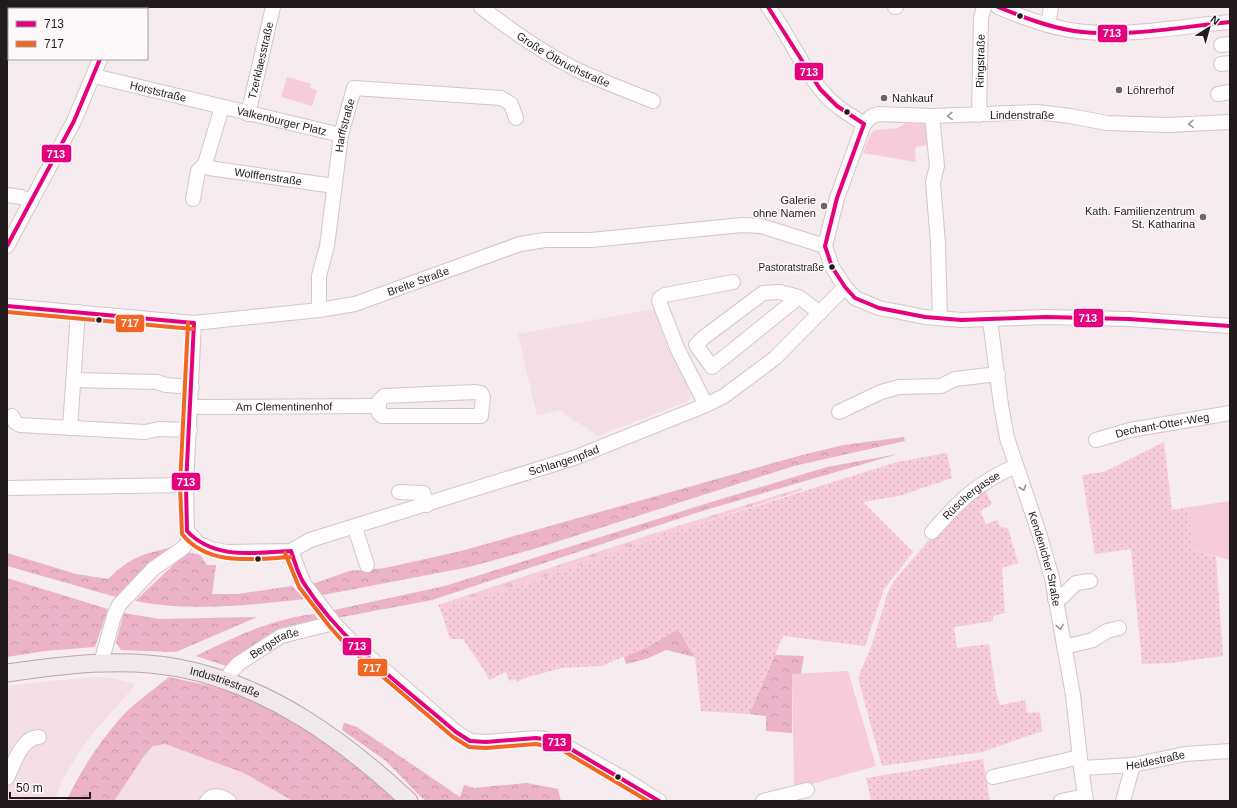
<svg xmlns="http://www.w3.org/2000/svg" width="1237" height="808" viewBox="0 0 1237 808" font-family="Arial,sans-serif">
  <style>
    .built { fill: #f2dee4 }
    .grass { fill: url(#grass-tufts) }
    .forest { fill: url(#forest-crowns) }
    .park { fill: #f7cbda }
    .garden { fill: url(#garden-dots) }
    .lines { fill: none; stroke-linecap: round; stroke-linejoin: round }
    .minor-casing { stroke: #d0c8ca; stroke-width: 16 }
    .major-casing { stroke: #b8a7ad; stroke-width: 19 }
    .minor { stroke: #fefcfc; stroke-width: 14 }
    .major { stroke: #f0e8eb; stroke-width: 17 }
    .bus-1-casing { stroke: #fdf9fa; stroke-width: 7 }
    .bus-2-casing { stroke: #fdf9fa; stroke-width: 7 }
    .bus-1 { stroke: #e5007d; stroke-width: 4 }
    .bus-2 { stroke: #f26522; stroke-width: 4 }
    .oneway { stroke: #9b9798 }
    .bus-dot { fill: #221b1d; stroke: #fdf9fa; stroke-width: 1.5 }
    .poi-dot { fill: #6c6466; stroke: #fdf9fa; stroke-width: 1.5 }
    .labels { text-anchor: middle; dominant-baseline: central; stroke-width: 3; stroke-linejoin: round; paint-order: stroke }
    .bus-label { font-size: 10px; fill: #221b1d; stroke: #fdf9fa; text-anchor: end }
    .street-label { font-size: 11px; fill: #221b1d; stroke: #fdf9fa }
    .poi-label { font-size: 11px; fill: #221b1d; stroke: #fdf9fa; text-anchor: start }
    .line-badge { stroke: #fdf9fa; stroke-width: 1.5 }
    .badge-label { font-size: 11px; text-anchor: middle; font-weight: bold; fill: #fff }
  </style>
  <defs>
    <pattern id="grass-tufts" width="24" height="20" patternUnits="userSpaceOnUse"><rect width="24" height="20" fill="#f7cbda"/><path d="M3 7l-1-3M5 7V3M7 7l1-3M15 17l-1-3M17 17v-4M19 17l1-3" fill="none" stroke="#d3aebb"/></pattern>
    <pattern id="forest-crowns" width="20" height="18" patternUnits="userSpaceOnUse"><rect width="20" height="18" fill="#ecb2c7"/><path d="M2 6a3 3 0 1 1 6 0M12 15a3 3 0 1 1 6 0" fill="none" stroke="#ca98aa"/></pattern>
    <pattern id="garden-dots" width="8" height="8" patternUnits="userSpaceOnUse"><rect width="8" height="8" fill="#f7cbda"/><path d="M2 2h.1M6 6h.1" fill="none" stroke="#d3aebb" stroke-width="1.8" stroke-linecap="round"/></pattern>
  </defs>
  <rect width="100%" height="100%" fill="#f6ebee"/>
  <path class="built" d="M 654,309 L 666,344 L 691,394 L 689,399 L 686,402 L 598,436 L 559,410 L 537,416 L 518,334 Z
    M 97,677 L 110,678 L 136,684 L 88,739 L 64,777 L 54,801 L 7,801 L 7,686 L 39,682 Z
    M 165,744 L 244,773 L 293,801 L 114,801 L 144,756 L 153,746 Z"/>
  <path class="grass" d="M 801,488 L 803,490 L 683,529 L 515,588 L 440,608 L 438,605 L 649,535 Z"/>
  <path class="forest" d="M 904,437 L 905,441 L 794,466 L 534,549 L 469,567 L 323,595 L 313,584 L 349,571 L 385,568 L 461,551 L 802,455 L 844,445 Z
    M 898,454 L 702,511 L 432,600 L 337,618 L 334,610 L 445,586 L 705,504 L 827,467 Z
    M 172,547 L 136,577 L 116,597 L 7,566 L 7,553 L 76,574 L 108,579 C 132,556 141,555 172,547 Z
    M 187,552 L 200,555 L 207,565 L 216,565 L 212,594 L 238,594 L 292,586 L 305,599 C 249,605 191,612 135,601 Z
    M 7,578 L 108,609 L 95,647 L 45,651 L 7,657 Z
    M 124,613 L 159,619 L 257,617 L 176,652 L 121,650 L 116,642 Z
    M 314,614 L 318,620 L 229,667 L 196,656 C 234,637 272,619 314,614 Z
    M 678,629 L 695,657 L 666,650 L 646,659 L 626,664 L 624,657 L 648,646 Z
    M 775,655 L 804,656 L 801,674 L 792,674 L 792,733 L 766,731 L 766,716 L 749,714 Z
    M 169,677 L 220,688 L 258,702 L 303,725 L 331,743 L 400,801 L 293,801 L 244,773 L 165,744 L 153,746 L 144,756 L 114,801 L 66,801 C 80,773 97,745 118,721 C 132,704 152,691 169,677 Z
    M 344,723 L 357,727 L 460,797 L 464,785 L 474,788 L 527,783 L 558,789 L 561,801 L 425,801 L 386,761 L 342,730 Z"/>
  <path class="park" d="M 287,77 L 311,84 L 310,88 L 317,90 L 312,106 L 281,97 Z
    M 928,121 L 929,145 L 916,147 L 915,150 L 916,162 L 863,153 L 869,137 L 874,130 L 898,128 L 906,123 Z
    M 1230,501 L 1230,560 L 1192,550 L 1189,507 Z
    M 848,671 L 876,766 L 794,789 L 792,674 Z"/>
  <path class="garden" d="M 1164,442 L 1172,510 L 1189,507 L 1192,550 L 1216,557 L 1223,656 L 1171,663 L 1142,664 L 1131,549 L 1095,554 L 1082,475 L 1104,472 Z
    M 947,453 L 952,478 L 899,496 L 863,502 L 913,552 L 884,589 L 865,646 L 783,636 L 749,714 L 701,711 L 695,657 L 678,629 L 648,647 L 601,666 L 562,668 L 525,678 L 517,682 L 515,679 L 509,681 L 506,672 L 489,680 L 486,673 L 463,639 L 450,639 L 440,608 L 515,588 L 683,529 L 897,462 Z
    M 984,487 L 992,504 L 980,511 L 986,524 L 998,520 L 1000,527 L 1008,528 L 1018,563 L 1002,568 L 1005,613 L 993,616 L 993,621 L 954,627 L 957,648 L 989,644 L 996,692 L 1000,705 L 1025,700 L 1027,713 L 1040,712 L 1042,731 L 982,752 L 882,766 L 858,678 L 871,647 L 888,592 L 894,581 L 933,535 Z
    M 983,759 L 990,801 L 871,801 L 866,778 Z"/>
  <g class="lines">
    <defs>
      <g id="minor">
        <path id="s1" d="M 481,7 C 513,32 547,56 584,73 C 607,83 630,92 653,101"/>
        <path d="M 768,7 C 790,36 804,73 829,99 C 839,109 852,116 864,124"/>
        <path d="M 895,7 L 896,7"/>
        <path d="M 998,7 C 1026,19 1056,30 1086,32 C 1134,36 1182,26 1230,22"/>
        <path d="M 23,9 L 24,7"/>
        <path d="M 116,9 L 117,7"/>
        <path d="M 7,16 L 9,16"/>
        <path d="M 1048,25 L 1051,7"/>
        <path d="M 1221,45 L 1230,44"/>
        <path d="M 1221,64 L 1230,63"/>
        <path id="s2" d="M 94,76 L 341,135"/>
        <path d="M 1218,94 L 1230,92"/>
        <path id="s3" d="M 222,107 L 205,164 L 209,168 L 334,186"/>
        <path id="s4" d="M 248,114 L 273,7"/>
        <path id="s5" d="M 979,115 L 981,18 L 984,7"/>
        <path d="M 932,116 L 937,166 L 933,182 L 938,243 L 940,318"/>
        <path d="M 1230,122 L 1168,125 L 1107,123 L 1070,116 L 1038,112 L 932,116 L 878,114 L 871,117 L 864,124 L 837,198 L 825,246 L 832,267 L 845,287 L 855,298 L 879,308 L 925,317 L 961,320 L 1046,317 L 1129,319 L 1230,326"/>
        <path d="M 7,195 L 21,197 L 31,202"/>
        <path d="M 193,199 L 198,171 L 205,164"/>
        <path d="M 7,246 L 74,121 L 100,59"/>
        <path d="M 799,297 L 712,367 L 696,345 L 703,338 L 763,293 L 780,292 L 799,297 L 820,313"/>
        <path id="s6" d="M 7,306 L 194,323 L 319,310 L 355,304 L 520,244 L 545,240 L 591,240 L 742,225 L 761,226 L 825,246"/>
        <path id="s7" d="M 319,310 L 319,276 L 327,246 L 341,135 L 354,88 L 501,98 L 511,104 L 516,118"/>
        <path id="s8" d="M 990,320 L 1001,405 L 1007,438 L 1039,533 L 1052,578 L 1073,695 L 1081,768 L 1086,801"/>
        <path id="s9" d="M 194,323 L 186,485 L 187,531 L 198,543 L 211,549 L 227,552 L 291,551 L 310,540 L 574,458 L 706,405 L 724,396 L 775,358 L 845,287"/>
        <path d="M 74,380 L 157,382 L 166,385 L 192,387"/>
        <path d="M 476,392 L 481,393 L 483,397 L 481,416 L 382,416 L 379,413 L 379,401 L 384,396 Z"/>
        <path d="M 706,405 L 677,348 L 659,301 L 660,298 L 665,295 L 733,282"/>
        <path id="s10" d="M 191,407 L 378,406"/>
        <path d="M 839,412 L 881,392 L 899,387 L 941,386 L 955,379 L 998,374"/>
        <path d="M 12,416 L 15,422 L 20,425 L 145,432 L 159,429 L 190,430"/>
        <path d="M 70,428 L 78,312"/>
        <path id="s11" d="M 1096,440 L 1130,430 L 1230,413"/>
        <path d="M 7,488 L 186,485"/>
        <path d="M 399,492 L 423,493 L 427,505"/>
        <path d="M 355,528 L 367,565"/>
        <path id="s12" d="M 932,532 C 959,501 977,483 1016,466"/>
        <path d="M 291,551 L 304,584 L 334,623 L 351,641 L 456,732 L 470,741 L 486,742 L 536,738 L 550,740 L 564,745 L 621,777 L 659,801"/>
        <path d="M 1055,599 L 1062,597 L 1076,583 L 1090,581"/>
        <path d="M 1064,647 L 1093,640 L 1107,631 L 1119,628"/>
        <path d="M 101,663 L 114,616 L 119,605 L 153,569 L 183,548 L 191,538"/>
        <path id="s13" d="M 227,681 L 230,673 L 238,664 L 281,636 L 334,623"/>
        <path id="s14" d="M 1081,768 L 1133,765 L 1185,754 L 1230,751"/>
        <path d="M 993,777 L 1080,757"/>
        <path d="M 7,778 C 13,765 22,737 39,737"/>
        <path d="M 207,801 C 214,793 221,796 229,801"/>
        <path d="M 763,801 L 807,790"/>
        <path d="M 1061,801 L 1085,796"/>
        <path d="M 1123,801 L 1133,765"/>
      </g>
      <g id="major">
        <path id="s15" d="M 7,673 C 63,665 122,657 179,668 C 268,685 344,740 409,801"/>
      </g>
    </defs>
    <use href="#minor" class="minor-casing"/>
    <use href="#major" class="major-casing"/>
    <use href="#minor" class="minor"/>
    <use href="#major" class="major"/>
    <defs>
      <path id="bus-1" d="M 768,7 L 820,89 L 837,106 L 864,124
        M 998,7 C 1023,17 1048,27 1074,31 C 1126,38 1179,27 1230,22
        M 864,124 L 837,198 L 825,246 L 832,267 L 845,287 L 855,298 L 879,308 L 925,317 L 961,320 L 1046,317 L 1129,319 L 1230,326
        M 7,246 L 74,121 L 100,59
        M 7,306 L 194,323
        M 194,323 L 186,485 L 187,531 C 214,560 254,553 291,551
        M 291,551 C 295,562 298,575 305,585 C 343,644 404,687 456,732 L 470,741 L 486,742 L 536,738 L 550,740 L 564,745 L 659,801"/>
      <path id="bus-2" d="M 7,312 L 193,329
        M 188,323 L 180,485 L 182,534 C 208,567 254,559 291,557
        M 285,553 L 299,587 L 330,627 L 347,646 L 453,737 L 469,747 L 486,748 L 536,744 L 562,750 L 648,801"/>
    </defs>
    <use href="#bus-1" class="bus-1-casing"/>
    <use href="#bus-2" class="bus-2-casing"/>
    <use href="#bus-1" class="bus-1"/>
    <use href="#bus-2" class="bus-2"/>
  </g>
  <defs><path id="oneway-chevron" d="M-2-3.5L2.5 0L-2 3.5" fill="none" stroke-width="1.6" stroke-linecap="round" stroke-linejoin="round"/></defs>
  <g class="oneway">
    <use href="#oneway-chevron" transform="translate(950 116) rotate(178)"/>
    <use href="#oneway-chevron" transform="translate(1191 124) rotate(177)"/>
    <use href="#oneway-chevron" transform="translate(1023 488) rotate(71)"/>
    <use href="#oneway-chevron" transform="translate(1060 627) rotate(80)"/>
  </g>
  <g class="bus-dot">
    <circle cx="1020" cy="16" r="3.5"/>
    <circle cx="847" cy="112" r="3.5"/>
    <circle cx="832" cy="267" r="3.5"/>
    <circle cx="99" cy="320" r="3.5"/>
    <circle cx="258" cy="559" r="3.5"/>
    <circle cx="618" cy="777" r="3.5"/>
  </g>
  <g class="poi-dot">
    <circle cx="1119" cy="90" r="4"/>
    <circle cx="884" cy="98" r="4"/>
    <circle cx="824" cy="206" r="4"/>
    <circle cx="1203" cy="217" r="4"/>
  </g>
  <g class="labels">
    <g class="bus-label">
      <text x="824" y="267">Pastoratstraße</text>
    </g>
    <g class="street-label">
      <text stroke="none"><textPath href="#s1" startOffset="98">Große Ölbruchstraße</textPath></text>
      <text stroke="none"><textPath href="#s4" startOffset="55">Tzerklaesstraße</textPath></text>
      <text stroke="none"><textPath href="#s5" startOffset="54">Ringstraße</textPath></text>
      <text stroke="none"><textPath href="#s2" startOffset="66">Horststraße</textPath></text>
      <text x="1022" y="115">Lindenstraße</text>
      <text stroke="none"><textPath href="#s2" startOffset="193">Valkenburger Platz</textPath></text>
      <text stroke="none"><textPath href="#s7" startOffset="187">Harffstraße</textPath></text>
      <text stroke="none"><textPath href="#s3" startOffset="125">Wolffenstraße</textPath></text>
      <text stroke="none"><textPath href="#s6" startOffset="417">Breite Straße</textPath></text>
      <text stroke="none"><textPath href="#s10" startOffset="93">Am Clementinenhof</textPath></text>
      <text stroke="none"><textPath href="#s11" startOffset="68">Dechant-Otter-Weg</textPath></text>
      <text stroke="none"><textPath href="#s9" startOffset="607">Schlangenpfad</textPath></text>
      <text stroke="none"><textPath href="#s12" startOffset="54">Rüschergasse</textPath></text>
      <text stroke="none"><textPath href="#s8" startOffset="246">Kendenicher Straße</textPath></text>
      <text stroke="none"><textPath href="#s13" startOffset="63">Bergstraße</textPath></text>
      <text stroke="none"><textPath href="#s15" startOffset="221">Industriestraße</textPath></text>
      <text stroke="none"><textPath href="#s14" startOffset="75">Heidestraße</textPath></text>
    </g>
    <g class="poi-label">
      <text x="1127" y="90">Löhrerhof</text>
      <text x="892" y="98">Nahkauf</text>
      <text x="816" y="200" text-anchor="end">Galerie<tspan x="816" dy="13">ohne Namen</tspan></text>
      <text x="1195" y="211" text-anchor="end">Kath. Familienzentrum<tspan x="1195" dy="13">St. Katharina</tspan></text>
    </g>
  </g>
  <g class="line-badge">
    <rect x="1097" y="24" width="31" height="19" rx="4" fill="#e5007d"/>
    <rect x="794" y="62" width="30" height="19" rx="4" fill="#e5007d"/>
    <rect x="41" y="144" width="31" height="19" rx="4" fill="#e5007d"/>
    <rect x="1073" y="308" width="31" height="20" rx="4" fill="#e5007d"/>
    <rect x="115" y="314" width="30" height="19" rx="4" fill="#f26522"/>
    <rect x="171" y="472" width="30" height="19" rx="4" fill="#e5007d"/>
    <rect x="342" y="637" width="30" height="19" rx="4" fill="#e5007d"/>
    <rect x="357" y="658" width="31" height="19" rx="4" fill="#f26522"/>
    <rect x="542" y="733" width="30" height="19" rx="4" fill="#e5007d"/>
  </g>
  <g class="badge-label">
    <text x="1112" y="37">713</text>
    <text x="809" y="76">713</text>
    <text x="56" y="158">713</text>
    <text x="1088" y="322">713</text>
    <text x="130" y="327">717</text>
    <text x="186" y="486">713</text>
    <text x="357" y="650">713</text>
    <text x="372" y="672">717</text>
    <text x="557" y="746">713</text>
  </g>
  <rect width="1237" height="808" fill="none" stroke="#221b1d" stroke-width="16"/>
  <rect x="8" y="8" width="140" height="52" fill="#fdf9fa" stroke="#a5a0a2"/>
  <rect x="16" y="21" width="20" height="6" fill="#e5007d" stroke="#a5a0a2"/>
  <text x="44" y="28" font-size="12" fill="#221b1d">713</text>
  <rect x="16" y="41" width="20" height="6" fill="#f26522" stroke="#a5a0a2"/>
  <text x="44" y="48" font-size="12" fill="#221b1d">717</text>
  <g transform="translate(1209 28) rotate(37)" stroke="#fdf9fa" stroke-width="3" paint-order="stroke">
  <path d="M0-3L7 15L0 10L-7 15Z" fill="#221b1d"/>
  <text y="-6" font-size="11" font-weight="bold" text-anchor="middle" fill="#221b1d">N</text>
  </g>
  <path d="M10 792v6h80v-6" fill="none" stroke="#221b1d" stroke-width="2"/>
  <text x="16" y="792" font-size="12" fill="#221b1d" stroke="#fdf9fa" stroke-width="3" paint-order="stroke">50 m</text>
</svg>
